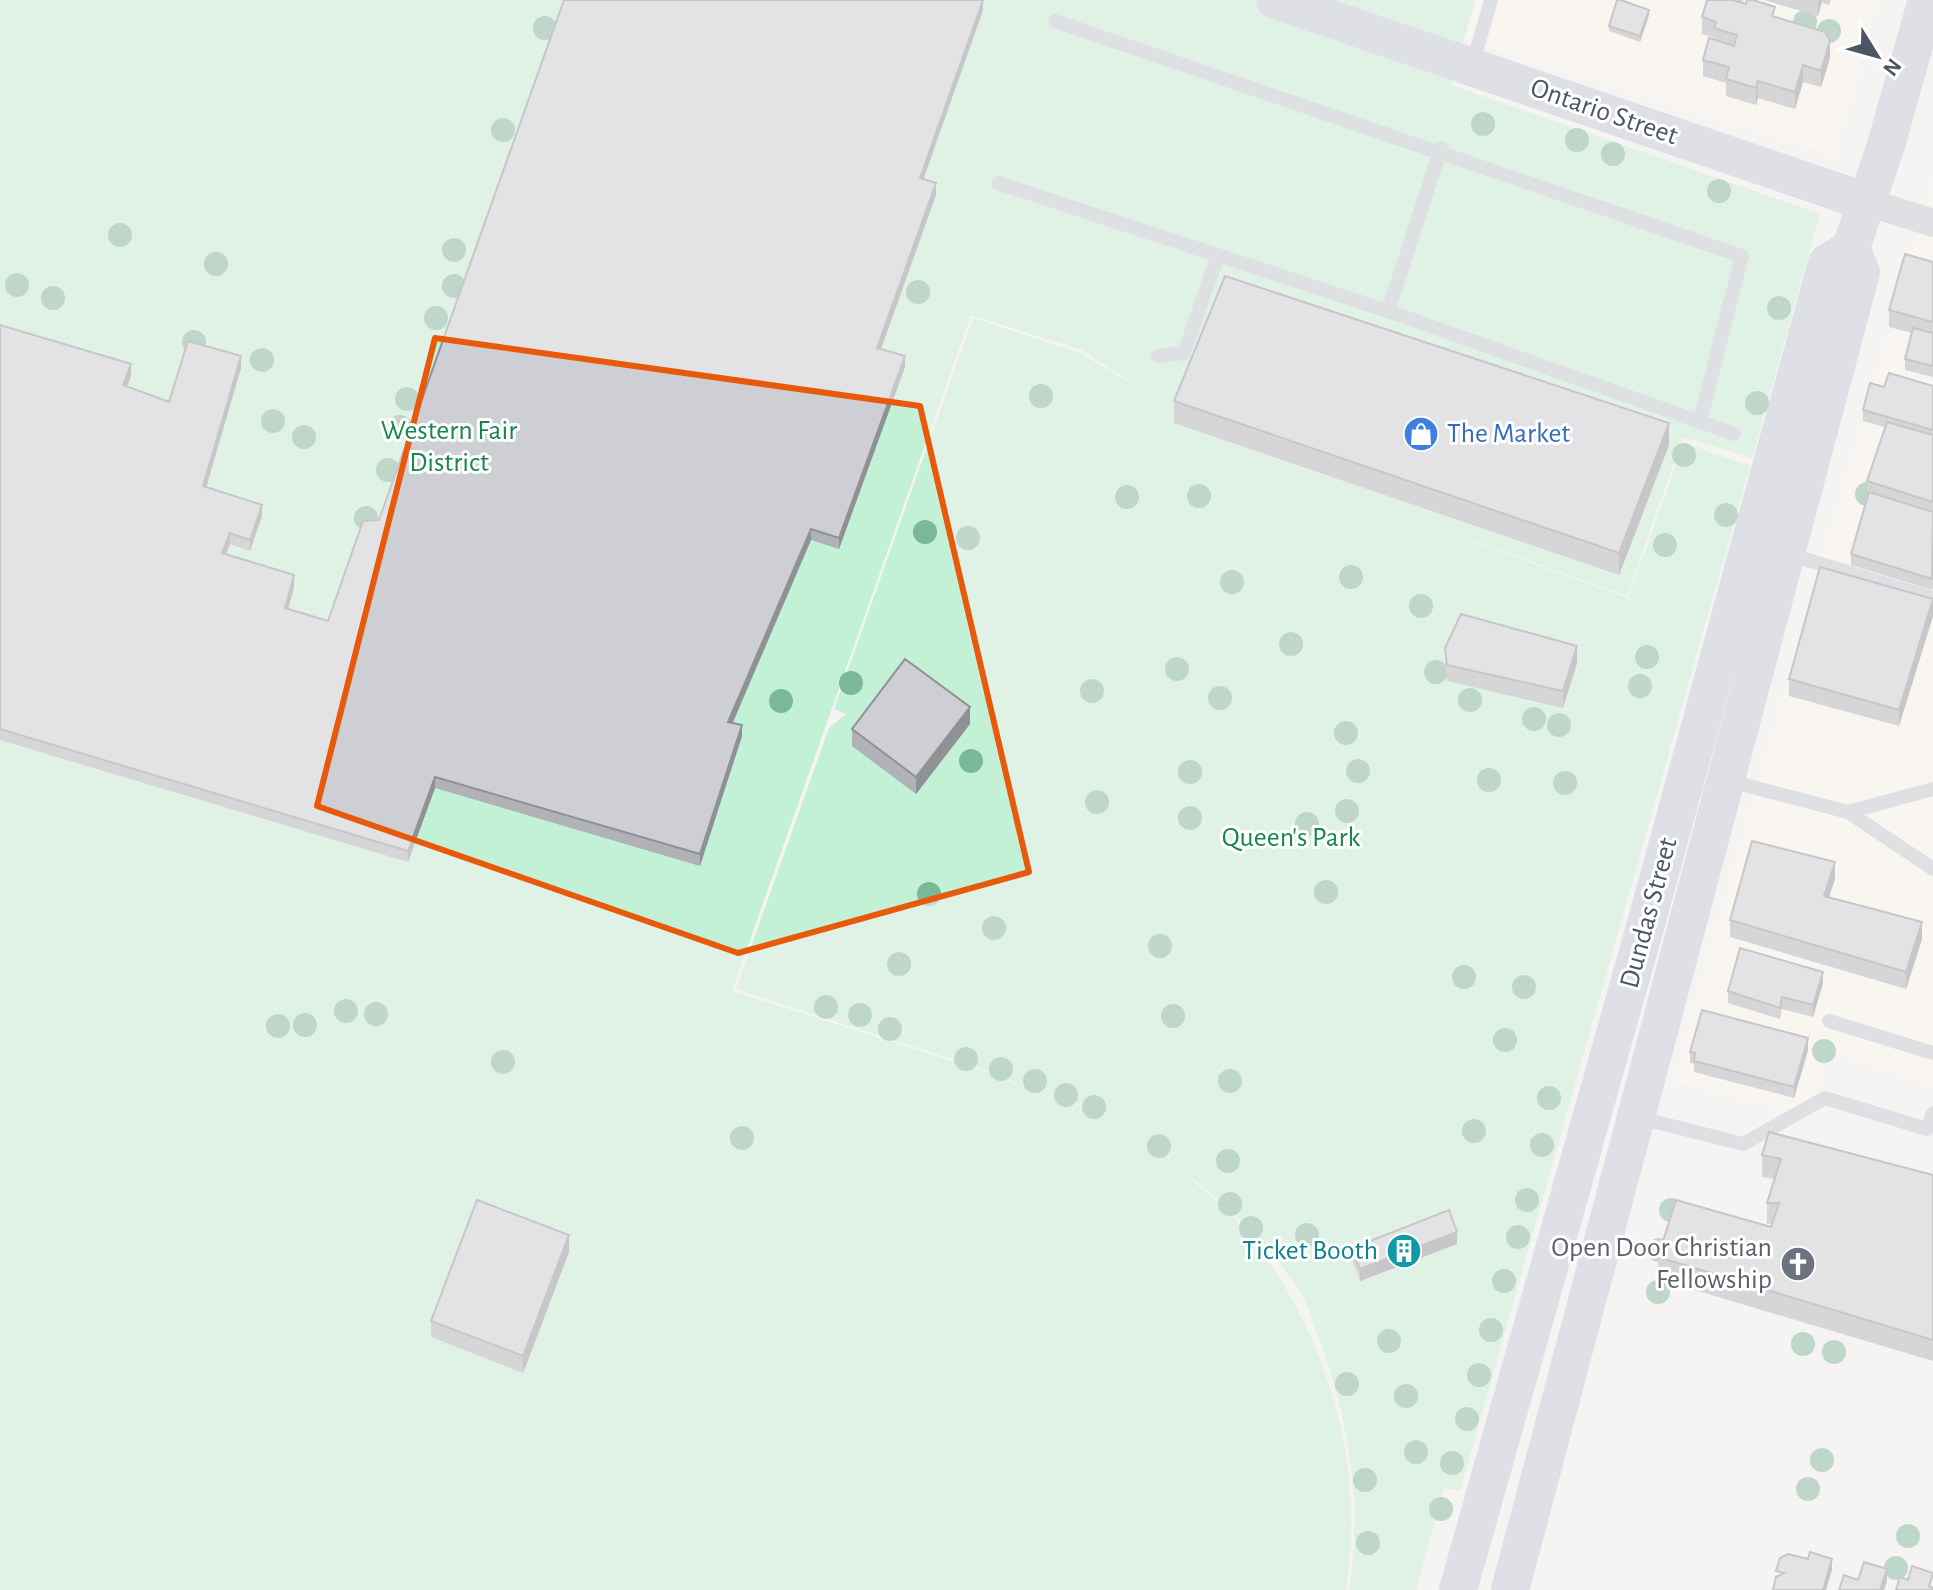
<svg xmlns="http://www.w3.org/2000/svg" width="1933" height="1590" viewBox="0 0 1933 1590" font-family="'Alegreya Sans',sans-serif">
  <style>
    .commercial { fill: #fdf9ef }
    .green { fill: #c3f1d5; fill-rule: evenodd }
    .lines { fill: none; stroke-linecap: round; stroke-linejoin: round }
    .lane { stroke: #c1cad2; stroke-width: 14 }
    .street { stroke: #c1cad2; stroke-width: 28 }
    .secondary { stroke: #c1cbd6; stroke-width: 38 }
    .tree { fill: #7bb799 }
    .wall { fill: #b0b2b7 }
    .shaded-wall { fill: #909195 }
    .building { fill: #cdcfd5; stroke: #909195; stroke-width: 2 }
    .marked { fill: none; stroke: #e8590c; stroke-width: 6; stroke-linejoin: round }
    .labels { text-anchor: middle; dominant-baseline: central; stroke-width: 6; stroke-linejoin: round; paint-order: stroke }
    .street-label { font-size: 28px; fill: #4a5661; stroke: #fff }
    .park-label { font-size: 28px; fill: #17864f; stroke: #fff }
    .shop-label { font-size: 28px; fill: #366cbe; stroke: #fff; text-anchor: start }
    .worship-label { font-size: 28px; fill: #5b616d; stroke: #fff; text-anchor: end }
    .culture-label { font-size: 28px; fill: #0d838f; stroke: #fff; text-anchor: end }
  </style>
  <rect width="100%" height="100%" fill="#f5f3f3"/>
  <path class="commercial" d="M 1475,0 L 1878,0 L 1834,156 L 1464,39 Z
    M 1933,179 L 1933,1085 L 1827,1050 L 1808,1115 L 1673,1082 Z"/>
  <path class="green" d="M 0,0 L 1475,0 L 1451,85 L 1820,214 L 1752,458 L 1683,437 L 1627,596 L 1149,424 L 1628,598 L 1684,443 L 1750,466 L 1460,1491 L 1444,1488 L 1416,1590 L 1349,1590 C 1363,1502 1349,1421 1319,1339 C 1313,1324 1309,1306 1301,1293 C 1270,1246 1231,1209 1188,1175 C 1197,1187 1213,1196 1224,1207 C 1236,1220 1249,1235 1260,1249 C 1330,1346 1366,1471 1346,1590 L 0,1590 ZM 971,315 L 1082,350 L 1135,385 L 1149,422 L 1134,385 L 1080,353 L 973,318 L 834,709 L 846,714 L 829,728 L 736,989 L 989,1071 L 1063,1103 L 987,1072 L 732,991 Z"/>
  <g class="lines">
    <path class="lane" d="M 1055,21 L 1742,256 L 1700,422
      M 1472,66 L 1491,0
      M 998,183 L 1388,311 L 1734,434
      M 1388,311 L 1441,148
      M 1158,356 L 1184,353 L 1218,255
      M 1788,554 L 1933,598
      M 1726,780 L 1848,812 L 1933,789
      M 1848,812 L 1933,869
      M 1829,1021 L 1933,1053
      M 1636,1117 L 1743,1144 L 1825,1098 L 1927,1129 L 1933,1113"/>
    <path class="street" d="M 1867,202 L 1933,223"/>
    <path class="secondary" d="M 1275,0 L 1867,202
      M 1458,1590 L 1644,931 L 1827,263 L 1851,248 L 1886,145 L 1927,0
      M 1510,1590 L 1861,272 L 1851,248"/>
  </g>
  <g class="tree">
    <circle cx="1805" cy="22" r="12"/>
    <circle cx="545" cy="28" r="12"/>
    <circle cx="1829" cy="31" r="12"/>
    <circle cx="1483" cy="124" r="12"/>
    <circle cx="503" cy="130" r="12"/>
    <circle cx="1577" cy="140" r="12"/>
    <circle cx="1613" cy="154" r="12"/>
    <circle cx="1719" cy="191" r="12"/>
    <circle cx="120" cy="235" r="12"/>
    <circle cx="454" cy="250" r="12"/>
    <circle cx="216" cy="264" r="12"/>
    <circle cx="17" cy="285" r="12"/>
    <circle cx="454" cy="286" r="12"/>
    <circle cx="918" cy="292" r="12"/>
    <circle cx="53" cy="298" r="12"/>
    <circle cx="1779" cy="308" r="12"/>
    <circle cx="436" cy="318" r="12"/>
    <circle cx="194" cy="342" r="12"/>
    <circle cx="262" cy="360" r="12"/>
    <circle cx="1041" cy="396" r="12"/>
    <circle cx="407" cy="399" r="12"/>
    <circle cx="1757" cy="403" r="12"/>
    <circle cx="273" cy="421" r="12"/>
    <circle cx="400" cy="427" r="12"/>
    <circle cx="304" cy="437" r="12"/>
    <circle cx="1684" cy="455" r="12"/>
    <circle cx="388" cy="470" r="12"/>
    <circle cx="1867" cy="494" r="12"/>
    <circle cx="1199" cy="496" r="12"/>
    <circle cx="1127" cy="497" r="12"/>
    <circle cx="1726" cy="515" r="12"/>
    <circle cx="366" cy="518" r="12"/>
    <circle cx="925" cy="532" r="12"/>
    <circle cx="968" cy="538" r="12"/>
    <circle cx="1665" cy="545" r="12"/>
    <circle cx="1351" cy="577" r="12"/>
    <circle cx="1232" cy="582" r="12"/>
    <circle cx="1421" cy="606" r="12"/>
    <circle cx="1291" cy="644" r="12"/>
    <circle cx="1647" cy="657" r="12"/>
    <circle cx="1177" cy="669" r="12"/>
    <circle cx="1436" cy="672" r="12"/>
    <circle cx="851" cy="683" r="12"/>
    <circle cx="1640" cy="686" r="12"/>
    <circle cx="1092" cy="691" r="12"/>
    <circle cx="1220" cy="698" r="12"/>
    <circle cx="1470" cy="700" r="12"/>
    <circle cx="781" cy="701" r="12"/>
    <circle cx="1534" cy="719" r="12"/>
    <circle cx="1559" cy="725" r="12"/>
    <circle cx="1346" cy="733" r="12"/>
    <circle cx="971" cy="761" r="12"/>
    <circle cx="1358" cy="771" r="12"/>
    <circle cx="1190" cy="772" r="12"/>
    <circle cx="1489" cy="780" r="12"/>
    <circle cx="1565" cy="783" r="12"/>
    <circle cx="1097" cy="802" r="12"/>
    <circle cx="1347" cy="811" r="12"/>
    <circle cx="1190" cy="818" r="12"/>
    <circle cx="1307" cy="824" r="12"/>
    <circle cx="1326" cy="892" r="12"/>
    <circle cx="929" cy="894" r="12"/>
    <circle cx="994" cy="928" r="12"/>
    <circle cx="1160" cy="946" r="12"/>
    <circle cx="899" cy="964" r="12"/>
    <circle cx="1464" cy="977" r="12"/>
    <circle cx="1524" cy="987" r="12"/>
    <circle cx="826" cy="1007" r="12"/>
    <circle cx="346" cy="1011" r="12"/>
    <circle cx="376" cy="1014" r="12"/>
    <circle cx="860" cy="1015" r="12"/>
    <circle cx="1173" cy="1016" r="12"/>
    <circle cx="305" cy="1025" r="12"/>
    <circle cx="278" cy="1026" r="12"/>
    <circle cx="890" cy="1029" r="12"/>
    <circle cx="1505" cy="1040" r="12"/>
    <circle cx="1824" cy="1051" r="12"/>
    <circle cx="966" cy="1059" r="12"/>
    <circle cx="503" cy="1062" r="12"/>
    <circle cx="1001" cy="1069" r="12"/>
    <circle cx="1035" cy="1081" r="12"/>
    <circle cx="1230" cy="1081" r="12"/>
    <circle cx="1066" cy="1095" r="12"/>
    <circle cx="1549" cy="1098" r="12"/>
    <circle cx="1094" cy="1107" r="12"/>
    <circle cx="1474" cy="1131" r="12"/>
    <circle cx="742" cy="1138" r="12"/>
    <circle cx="1542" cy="1145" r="12"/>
    <circle cx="1159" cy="1146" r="12"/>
    <circle cx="1228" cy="1161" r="12"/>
    <circle cx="1527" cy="1200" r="12"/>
    <circle cx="1230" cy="1204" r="12"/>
    <circle cx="1671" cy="1210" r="12"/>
    <circle cx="1251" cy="1228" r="12"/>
    <circle cx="1307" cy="1235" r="12"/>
    <circle cx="1518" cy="1237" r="12"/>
    <circle cx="1659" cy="1250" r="12"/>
    <circle cx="1504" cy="1281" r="12"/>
    <circle cx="1658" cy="1292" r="12"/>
    <circle cx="1491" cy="1330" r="12"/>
    <circle cx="1389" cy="1341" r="12"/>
    <circle cx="1803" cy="1344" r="12"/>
    <circle cx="1834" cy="1352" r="12"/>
    <circle cx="1479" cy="1375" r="12"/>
    <circle cx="1347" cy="1384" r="12"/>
    <circle cx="1406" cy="1396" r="12"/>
    <circle cx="1467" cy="1419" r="12"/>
    <circle cx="1416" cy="1452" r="12"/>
    <circle cx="1822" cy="1460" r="12"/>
    <circle cx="1452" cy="1463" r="12"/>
    <circle cx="1365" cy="1480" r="12"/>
    <circle cx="1808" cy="1489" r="12"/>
    <circle cx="1441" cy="1509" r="12"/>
    <circle cx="1908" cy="1536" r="12"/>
    <circle cx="1368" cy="1543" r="12"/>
    <circle cx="1896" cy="1568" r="12"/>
  </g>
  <path class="wall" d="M 1707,0 L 1743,0 L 1742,3 L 1775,17 L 1830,58 L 1821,87 L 1803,82 L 1795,109 L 1758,98 L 1756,105 L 1726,96 L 1726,83 L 1703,76 L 1703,60 L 1714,40 L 1714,38 L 1702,34 L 1702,17 Z
    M 1764,0 L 1831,0 L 1829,5 L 1822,3 L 1818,16 Z
    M 983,10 L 923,179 L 936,195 L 881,349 L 905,367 L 839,549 L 811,540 L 732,723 L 742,736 L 700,866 L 435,788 L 408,862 L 0,740 L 0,325 L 131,376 L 127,387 L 169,402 L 241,368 L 206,487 L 262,516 L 250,551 L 230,544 L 226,554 L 294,587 L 288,609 L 328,621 L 379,520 Z
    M 1649,15 L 1640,42 L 1609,31 L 1609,26 Z
    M 1933,262 L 1933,377 L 1905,370 L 1905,359 L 1912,333 L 1889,327 L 1889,310 Z
    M 1933,386 L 1933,587 L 1932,590 L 1851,565 L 1851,554 L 1869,493 L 1867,493 L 1867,481 L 1885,427 L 1863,421 L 1863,410 L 1884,387 Z
    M 1174,401 L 1669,445 L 1619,575 L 1174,423 Z
    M 1933,616 L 1899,726 L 1789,696 L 1789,679 Z
    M 1445,648 L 1577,663 L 1563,708 L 1447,681 L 1445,665 Z
    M 970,724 L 916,794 L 852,746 L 852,729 Z
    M 1835,879 L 1829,897 L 1922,939 L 1906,989 L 1730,937 L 1730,920 Z
    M 1823,983 L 1813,1017 L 1782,1009 L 1780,1019 L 1728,1003 L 1728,991 Z
    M 1808,1050 L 1794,1098 L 1694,1072 L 1694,1064 L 1690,1063 L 1690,1052 Z
    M 1762,1155 L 1933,1175 L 1933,1361 L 1658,1279 L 1658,1257 L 1771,1227 L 1772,1224 L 1767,1224 L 1767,1203 L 1775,1179 L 1762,1177 Z
    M 1457,1244 L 1360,1281 L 1352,1259 L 1352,1248 Z
    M 569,1252 L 523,1373 L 431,1337 L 431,1321 Z"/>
  <path class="shaded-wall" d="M 983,0 L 983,10 L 920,189 L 920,178 Z
    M 1818,0 L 1822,0 L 1818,16 Z
    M 1649,10 L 1649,15 L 1640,42 L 1640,36 Z
    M 1830,41 L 1830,58 L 1821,87 L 1821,71 Z
    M 1803,65 L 1803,82 L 1795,109 L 1795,92 Z
    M 1758,81 L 1758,98 L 1756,105 L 1756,88 Z
    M 936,183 L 936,195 L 877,360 L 877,348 Z
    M 241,356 L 241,368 L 203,498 L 203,486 Z
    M 905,356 L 905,367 L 839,549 L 839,538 Z
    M 131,364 L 131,376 L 123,397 L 123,385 Z
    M 1669,423 L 1669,445 L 1619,575 L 1619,553 Z
    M 262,505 L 262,516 L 250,551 L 250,540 Z
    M 811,529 L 811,540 L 728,734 L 728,722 Z
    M 230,533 L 230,544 L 222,564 L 222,553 Z
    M 294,575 L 294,587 L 285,619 L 285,608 Z
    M 1933,599 L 1933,616 L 1899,726 L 1899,710 Z
    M 1577,646 L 1577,663 L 1563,708 L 1563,691 Z
    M 970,707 L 970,724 L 916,794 L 916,777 Z
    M 742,725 L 742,736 L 700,866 L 700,854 Z
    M 435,777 L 435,788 L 408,862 L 408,851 Z
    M 1835,862 L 1835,879 L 1824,912 L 1824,896 Z
    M 1922,922 L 1922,939 L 1906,989 L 1906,972 Z
    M 1823,972 L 1823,983 L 1813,1017 L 1813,1005 Z
    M 1808,1038 L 1808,1050 L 1794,1098 L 1794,1087 Z
    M 1457,1232 L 1457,1244 L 1360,1281 L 1360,1269 Z
    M 569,1235 L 569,1252 L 523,1373 L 523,1356 Z
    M 1832,1559 L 1832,1570 L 1826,1590 L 1823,1590 Z
    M 1887,1569 L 1887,1581 L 1884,1590 L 1880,1590 Z"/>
  <path class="building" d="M 564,0 L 983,0 L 920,178 L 936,183 L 877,348 L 905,356 L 839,538 L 811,529 L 728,722 L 742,725 L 700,854 L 435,777 L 408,851 L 0,729 L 0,325 L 131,364 L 123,385 L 169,402 L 188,341 L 241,356 L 203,486 L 262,505 L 250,540 L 230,533 L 222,553 L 294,575 L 285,608 L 328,621 L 363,521 L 379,520 Z
    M 1617,0 L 1621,0 L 1649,10 L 1640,36 L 1609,26 Z
    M 1707,0 L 1732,0 L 1746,4 L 1747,0 L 1753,0 L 1775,7 L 1772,16 L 1825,32 L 1830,41 L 1821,71 L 1803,65 L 1795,92 L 1758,81 L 1756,88 L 1726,79 L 1729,67 L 1703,60 L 1709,38 L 1734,46 L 1737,35 L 1714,28 L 1716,22 L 1702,17 Z
    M 1905,254 L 1933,262 L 1933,322 L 1889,310 Z
    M 1225,276 L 1669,423 L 1619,553 L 1174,401 Z
    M 1913,328 L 1933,333 L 1933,366 L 1905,359 Z
    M 1889,373 L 1933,386 L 1933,430 L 1863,410 L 1870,383 L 1884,387 Z
    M 1887,422 L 1933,435 L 1933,502 L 1867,481 Z
    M 1869,492 L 1933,512 L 1932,579 L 1851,554 Z
    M 1820,567 L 1933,599 L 1899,710 L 1789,679 Z
    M 1461,614 L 1577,646 L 1563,691 L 1447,665 L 1445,648 Z
    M 905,659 L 970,707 L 916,777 L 852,729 Z
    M 1752,841 L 1835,862 L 1824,896 L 1922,922 L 1906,972 L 1730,920 Z
    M 1740,948 L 1823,972 L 1813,1005 L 1782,997 L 1780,1008 L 1728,991 Z
    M 1702,1010 L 1808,1038 L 1794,1087 L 1694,1061 L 1695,1053 L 1690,1052 Z
    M 1769,1132 L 1933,1175 L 1933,1340 L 1658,1257 L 1676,1200 L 1771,1227 L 1779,1203 L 1767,1203 L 1781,1159 L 1762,1155 Z
    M 477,1200 L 569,1235 L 523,1356 L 431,1321 Z
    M 1449,1210 L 1457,1232 L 1360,1269 L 1352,1248 Z
    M 1810,1552 L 1832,1559 L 1823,1590 L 1773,1590 L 1776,1577 L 1784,1573 L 1776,1571 L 1780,1558 L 1788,1554 L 1808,1559 Z
    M 1864,1562 L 1887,1569 L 1880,1590 L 1839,1590 L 1844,1575 L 1858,1580 Z
    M 1912,1566 L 1933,1573 L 1929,1586 L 1933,1588 L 1933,1590 L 1896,1590 L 1900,1577 L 1908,1580 Z"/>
  <path d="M0 0H1933V1590H0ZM 435,338 L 920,406 L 1029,872 L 738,953 L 317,806 Z" fill="#f5f3f3" fill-opacity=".55" fill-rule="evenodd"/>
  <path class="marked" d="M 435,338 L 920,406 L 1029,872 L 738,953 L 317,806 Z"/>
  <defs>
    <symbol id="shop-disc" viewBox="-11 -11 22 22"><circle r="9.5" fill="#3f7fe0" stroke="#fff"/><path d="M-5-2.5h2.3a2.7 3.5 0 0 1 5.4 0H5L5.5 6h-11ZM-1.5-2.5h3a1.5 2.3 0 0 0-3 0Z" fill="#fff"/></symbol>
    <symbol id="building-disc" viewBox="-11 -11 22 22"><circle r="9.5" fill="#0f9aa8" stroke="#fff"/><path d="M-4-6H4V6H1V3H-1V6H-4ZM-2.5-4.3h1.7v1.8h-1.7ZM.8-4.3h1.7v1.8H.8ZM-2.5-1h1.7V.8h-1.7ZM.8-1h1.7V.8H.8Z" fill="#fff"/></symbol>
    <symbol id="church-disc" viewBox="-11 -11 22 22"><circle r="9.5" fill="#6b7280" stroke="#fff"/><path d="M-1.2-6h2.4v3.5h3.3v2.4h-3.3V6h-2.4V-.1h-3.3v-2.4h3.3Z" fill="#fff"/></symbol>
  </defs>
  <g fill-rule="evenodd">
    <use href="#shop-disc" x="1401" y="414" width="40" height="40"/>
    <use href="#building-disc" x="1384" y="1231" width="40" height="40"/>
    <use href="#church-disc" x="1778" y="1244" width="40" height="40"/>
  </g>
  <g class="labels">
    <g class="street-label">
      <text transform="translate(1604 112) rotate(19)">Ontario Street</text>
      <text transform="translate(1649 913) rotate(-75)">Dundas Street</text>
    </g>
    <g class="park-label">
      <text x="449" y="431">Western Fair<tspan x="449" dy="32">District</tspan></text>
      <text x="1291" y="838">Queen's Park</text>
    </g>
    <g class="shop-label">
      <text x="1447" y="434">The Market</text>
    </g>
    <g class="worship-label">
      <text x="1772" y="1248">Open Door Christian<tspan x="1772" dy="32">Fellowship</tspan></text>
    </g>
    <g class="culture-label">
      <text x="1378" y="1251">Ticket Booth</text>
    </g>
  </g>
  <g transform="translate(1877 56) rotate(127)" stroke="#ffffff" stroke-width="6" paint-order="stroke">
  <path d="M0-6L14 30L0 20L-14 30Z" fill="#4a5661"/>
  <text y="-12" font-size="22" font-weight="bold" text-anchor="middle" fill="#4a5661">N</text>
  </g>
</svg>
